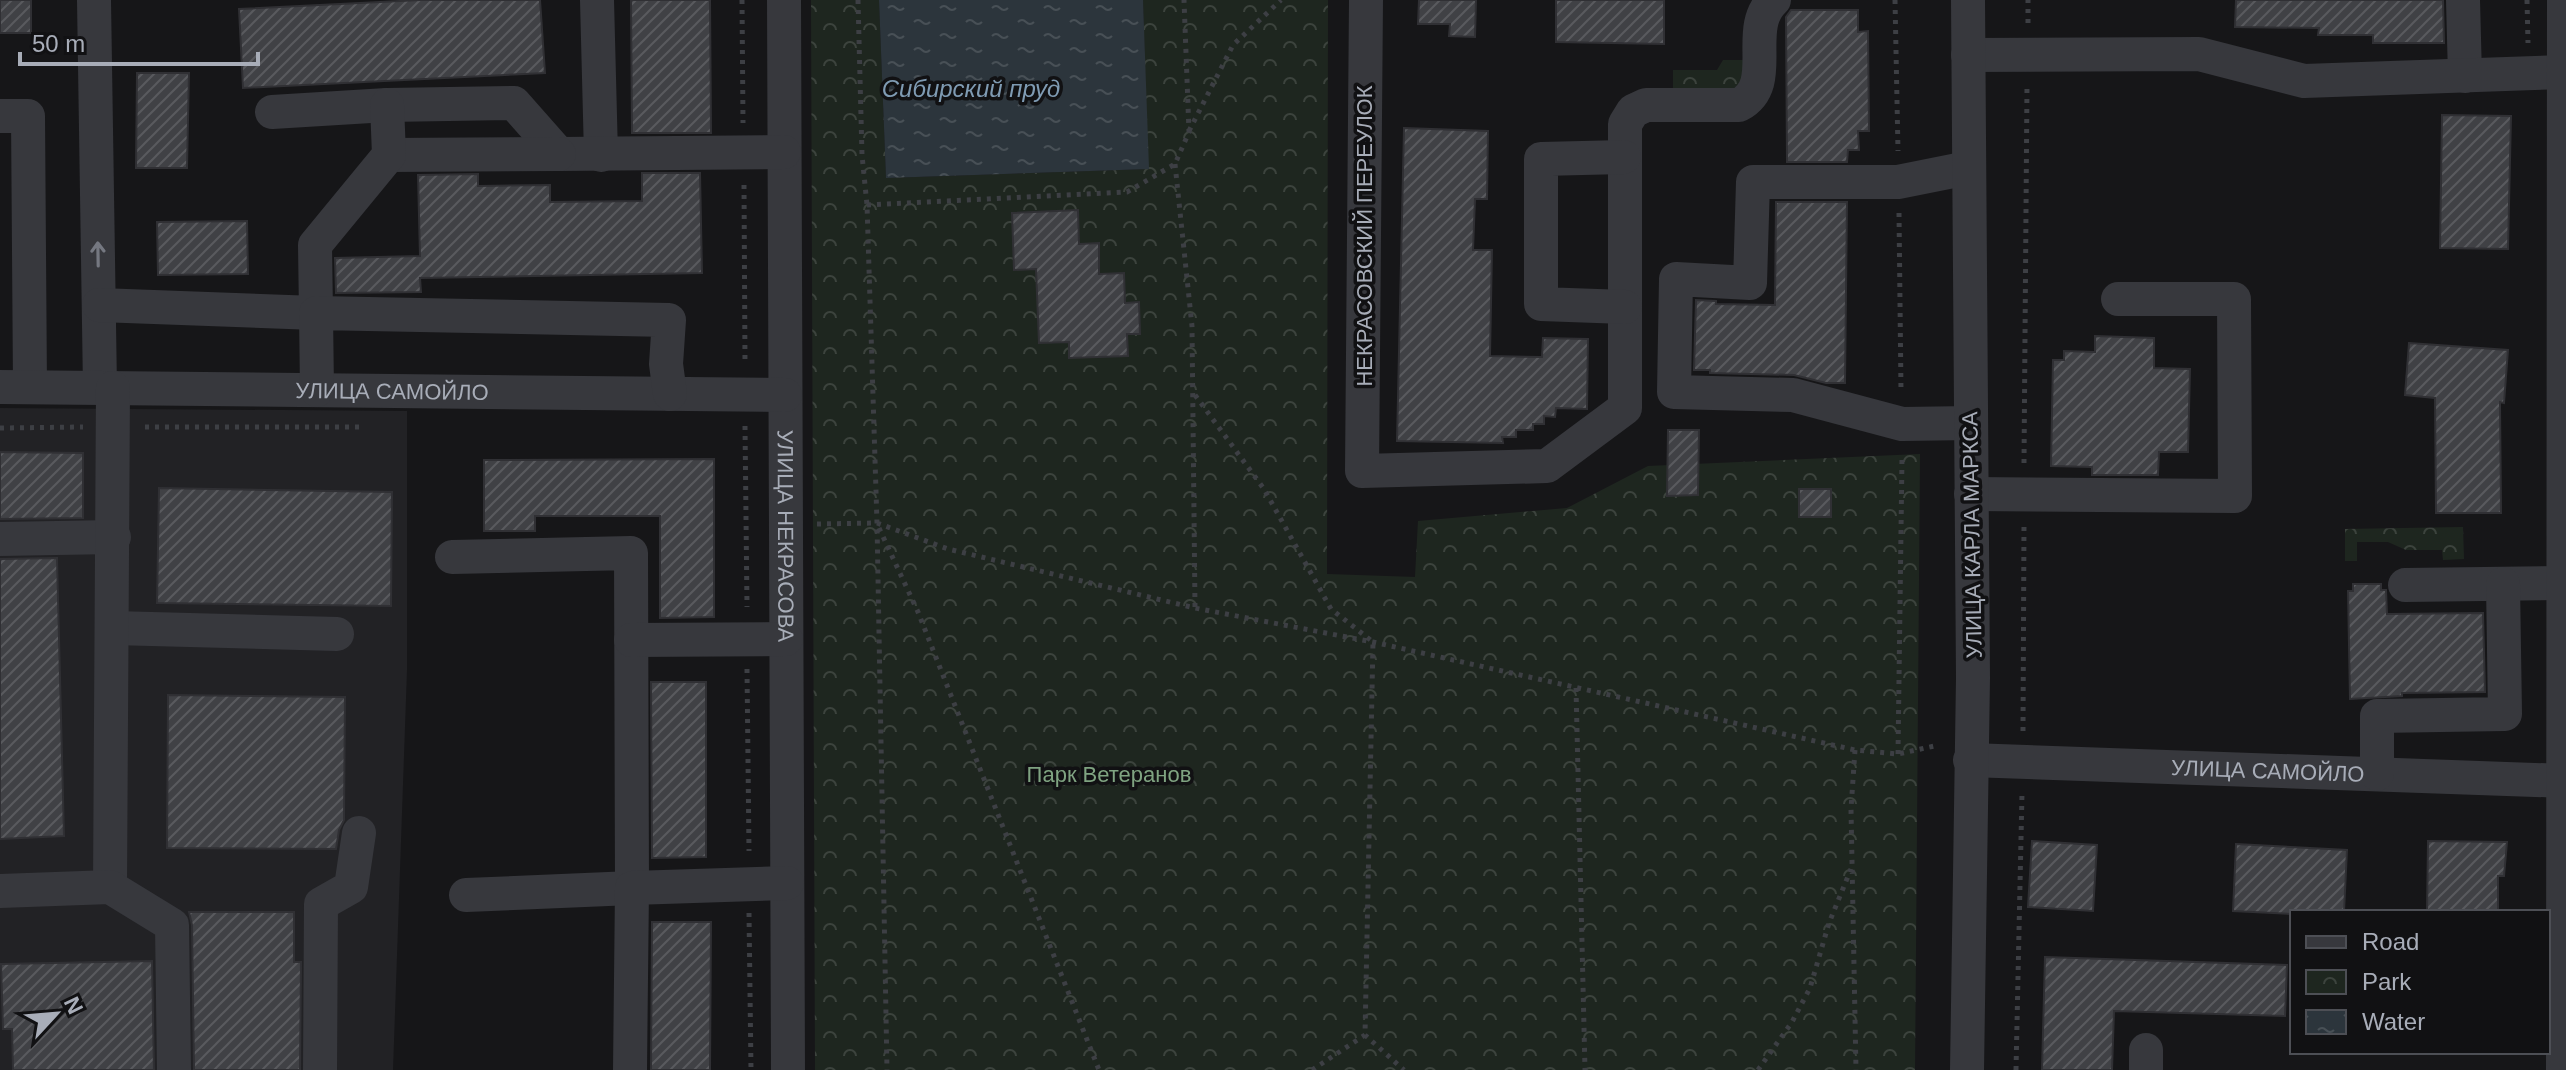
<svg xmlns="http://www.w3.org/2000/svg" width="2566" height="1070" viewBox="0 0 2566 1070" font-family="Arial,sans-serif">
  <style>
    .built { fill: #222225 }
    .park { fill: url(#park-crowns) }
    .water { fill: url(#water-ripples) }
    .building { fill: url(#building-hatch); stroke: #303034; stroke-width: 2 }
    .lines { fill: none; stroke-linecap: round; stroke-linejoin: round }
    .path { stroke: #3d3f44; stroke-width: 5; stroke-dasharray: 4 6; stroke-linecap: butt }
    .minor { stroke: #37383d; stroke-width: 34 }
    .oneway { stroke: #757881 }
    .labels { text-anchor: middle; dominant-baseline: central; stroke-width: 7; stroke-linejoin: round; paint-order: stroke }
    .street-label { font-size: 22px; fill: #a8adb8; stroke: #111113 }
    .park-label { font-size: 22px; fill: #7fa381; stroke: #111113 }
    .water-label { font-size: 24px; font-style: italic; fill: #7f9bb3; stroke: #111113 }
  </style>
  <defs>
    <pattern id="park-crowns" width="20" height="18" patternUnits="userSpaceOnUse" patternTransform="scale(2)"><rect width="20" height="18" fill="#1e261f"/><path d="M2 6a3 3 0 1 1 6 0M12 15a3 3 0 1 1 6 0" fill="none" stroke="#3c433d"/></pattern>
    <pattern id="water-ripples" width="26" height="14" patternUnits="userSpaceOnUse" patternTransform="scale(2)"><rect width="26" height="14" fill="#2c353c"/><path d="M2 4q2-2 4 0t4 0M15 11q2-2 4 0t4 0" fill="none" stroke="#485056"/></pattern>
    <pattern id="building-hatch" width="6" height="6" patternUnits="userSpaceOnUse" patternTransform="scale(2)"><rect width="6" height="6" fill="#404145"/><path d="M-1 1l2-2M0 6l6-6M5 7l2-2" fill="none" stroke="#595a5e"/></pattern>
  </defs>
  <rect width="100%" height="100%" fill="#161618"/>
  <path class="built" d="M 0,408 L 407,411 L 407,670 L 393,1070 L 0,1070 Z"/>
  <path class="park" d="M 811,0 L 879,0 L 886,178 L 1148,169 L 1143,0 L 1328,0 L 1327,574 L 1415,577 L 1418,521 L 1567,508 L 1648,466 L 1920,454 L 1915,1070 L 815,1070 Z
    M 1723,60 L 1748,60 L 1744,88 L 1673,93 L 1673,70 L 1717,70 Z
    M 2463,527 L 2464,559 L 2443,560 L 2442,550 L 2406,550 L 2388,542 L 2357,542 L 2357,561 L 2345,561 L 2345,529 Z"/>
  <path class="water" d="M 879,0 L 1143,0 L 1149,169 L 886,178 Z"/>
  <path class="building" d="M 0,0 L 31,0 L 31,33 L 0,33 Z
    M 420,0 L 540,0 L 545,73 L 243,88 L 239,9 Z
    M 631,0 L 710,0 L 711,133 L 632,133 Z
    M 1419,0 L 1476,0 L 1475,37 L 1449,36 L 1450,24 L 1418,24 Z
    M 1556,0 L 1664,0 L 1664,44 L 1556,42 Z
    M 2236,0 L 2443,0 L 2444,43 L 2373,43 L 2373,35 L 2318,35 L 2319,28 L 2235,27 Z
    M 1791,10 L 1858,10 L 1858,32 L 1868,31 L 1869,131 L 1858,131 L 1859,150 L 1848,150 L 1847,162 L 1787,162 L 1786,17 Z
    M 137,73 L 189,73 L 187,168 L 136,168 Z
    M 2442,115 L 2511,116 L 2508,249 L 2440,248 Z
    M 1404,128 L 1488,131 L 1487,199 L 1475,199 L 1473,250 L 1492,250 L 1490,356 L 1542,357 L 1543,338 L 1588,339 L 1587,409 L 1556,408 L 1555,417 L 1544,416 L 1544,424 L 1533,424 L 1533,430 L 1516,430 L 1516,437 L 1502,437 L 1503,443 L 1397,441 Z
    M 642,173 L 700,173 L 702,273 L 420,278 L 421,292 L 336,293 L 335,258 L 420,256 L 418,175 L 478,174 L 478,186 L 550,185 L 550,202 L 642,201 Z
    M 1776,202 L 1847,202 L 1845,383 L 1826,383 L 1794,375 L 1710,373 L 1710,370 L 1694,370 L 1696,300 L 1716,301 L 1716,304 L 1775,305 Z
    M 1078,210 L 1079,244 L 1099,243 L 1099,274 L 1124,273 L 1125,303 L 1139,302 L 1140,334 L 1127,334 L 1128,356 L 1069,358 L 1069,342 L 1039,343 L 1036,269 L 1014,270 L 1012,213 Z
    M 247,221 L 248,274 L 158,275 L 157,222 Z
    M 2095,336 L 2154,338 L 2154,368 L 2190,369 L 2188,452 L 2159,452 L 2158,475 L 2092,475 L 2092,467 L 2051,466 L 2053,360 L 2064,360 L 2064,351 L 2095,352 Z
    M 2409,343 L 2508,350 L 2504,403 L 2500,402 L 2501,513 L 2436,513 L 2435,398 L 2405,395 Z
    M 1668,430 L 1699,430 L 1698,495 L 1667,496 Z
    M 0,452 L 83,453 L 83,518 L 0,519 Z
    M 714,459 L 714,617 L 660,618 L 660,516 L 535,516 L 535,531 L 484,531 L 484,460 Z
    M 159,488 L 392,492 L 391,606 L 157,603 Z
    M 1799,489 L 1831,489 L 1831,517 L 1799,517 Z
    M 57,558 L 64,836 L 0,839 L 0,559 Z
    M 2353,584 L 2381,584 L 2381,590 L 2386,590 L 2387,614 L 2483,613 L 2485,692 L 2402,693 L 2402,696 L 2350,699 L 2348,591 L 2353,591 Z
    M 651,682 L 706,682 L 706,857 L 652,858 Z
    M 168,695 L 345,697 L 344,820 L 339,830 L 336,849 L 167,848 Z
    M 2032,841 L 2097,845 L 2093,911 L 2028,907 Z
    M 2428,841 L 2507,842 L 2504,876 L 2498,876 L 2498,911 L 2427,912 Z
    M 2236,844 L 2347,850 L 2344,912 L 2292,912 L 2292,914 L 2233,911 Z
    M 189,912 L 294,912 L 294,962 L 301,962 L 300,1070 L 194,1070 L 192,925 Z
    M 652,922 L 711,922 L 710,1070 L 651,1070 Z
    M 2045,957 L 2287,965 L 2285,1016 L 2114,1011 L 2112,1070 L 2042,1070 Z
    M 152,961 L 154,1070 L 13,1070 L 12,1029 L 3,1029 L 1,964 Z"/>
  <g class="lines">
    <path class="path" d="M 742,0 L 743,123
      M 858,0 L 862,155 L 867,205 L 877,523 L 887,1070
      M 1895,0 L 1898,151
      M 2527,0 L 2528,43
      M 2028,23 L 2028,0
      M 1189,131 L 1233,45 L 1281,0
      M 1175,164 L 1192,326 L 1195,608
      M 744,185 L 745,363
      M 867,205 L 1127,192 L 1175,164 L 1189,132 L 1184,0
      M 1899,213 L 1901,391
      M 1195,395 L 1264,489 L 1331,609 L 1373,642 L 1365,1035 L 1404,1070
      M 745,426 L 747,607
      M 145,427 L 363,427
      M 0,428 L 83,427
      M 2024,463 L 2027,85
      M 817,524 L 877,523 L 948,549 L 1195,608 L 1373,642 L 1855,750 L 1898,754 L 1939,745
      M 879,528 L 918,612 L 1099,1070
      M 747,669 L 749,851
      M 1576,688 L 1585,1070
      M 2023,731 L 2024,525
      M 1855,750 L 1851,809 L 1856,1070
      M 1898,754 L 1902,457
      M 749,913 L 751,1070
      M 1312,1070 L 1365,1035
      M 1758,1070 L 1792,1022 L 1810,988 L 1829,923 L 1851,869
      M 2016,1070 L 2022,793"/>
    <g class="minor">
      <path d="M 94,0 L 100,388"/>
      <path d="M 597,0 L 601,155"/>
      <path id="s1" d="M 784,0 L 788,1070"/>
      <path d="M 1366,0 L 1362,471 L 1547,466 L 1625,408 L 1625,124 L 1633,111 L 1646,105 L 1739,105 C 1779,84 1742,29 1774,0"/>
      <path d="M 2463,0 L 2465,76"/>
      <path d="M 1968,55 L 2199,54 L 2304,81 L 2564,72"/>
      <path d="M 272,112 L 387,105 L 514,103 L 559,154 L 784,152"/>
      <path d="M 0,116 L 28,116 L 30,387"/>
      <path d="M 389,155 L 559,154"/>
      <path d="M 1624,157 L 1541,159 L 1541,304 L 1625,307"/>
      <path d="M 1968,168 L 1898,182 L 1753,182 L 1750,283 L 1676,279 L 1674,392 L 1793,395 L 1902,424 L 1971,423"/>
      <path d="M 99,305 L 316,313 L 315,245 L 389,155 L 387,105"/>
      <path id="s2" d="M 0,387 L 785,395"/>
      <path d="M 317,390 L 316,313 L 669,320 L 666,364 L 670,394"/>
      <path d="M 1971,494 L 2235,496 L 2234,299 L 2118,299"/>
      <path d="M 0,539 L 114,537"/>
      <path d="M 452,557 L 631,553 L 632,888 L 466,895"/>
      <path d="M 2405,585 L 2564,583"/>
      <path d="M 113,628 L 337,634"/>
      <path d="M 631,640 L 786,639"/>
      <path id="s3" d="M 1970,760 L 2566,781"/>
      <path d="M 2377,774 L 2377,716 L 2505,714 L 2503,584"/>
      <path d="M 110,887 L 113,388"/>
      <path d="M 0,891 L 110,887 L 172,925 L 174,1070"/>
      <path d="M 320,1070 L 321,904 L 351,887 L 359,833"/>
      <path d="M 630,1070 L 632,888 L 787,883"/>
      <path d="M 1967,1070 L 1973,678 L 1968,0"/>
      <path d="M 2146,1070 L 2146,1050"/>
      <path d="M 2563,1070 L 2564,0"/>
    </g>
  </g>
  <defs><path id="oneway-shaft" d="M-6 0H5M1.5-3L5.5 0L1.5 3" fill="none" stroke-width="1.6" stroke-linecap="round" stroke-linejoin="round" transform="scale(2)"/></defs>
  <use class="oneway" href="#oneway-shaft" transform="translate(98 254) rotate(-91)"/>
  <g class="labels">
    <g class="street-label">
      <text transform="translate(1364 236) rotate(-90)">НЕКРАСОВСКИЙ ПЕРЕУЛОК</text>
      <text stroke="none"><textPath href="#s2" startOffset="392">УЛИЦА САМОЙЛО</textPath></text>
      <text stroke="none"><textPath href="#s1" startOffset="536">УЛИЦА НЕКРАСОВА</textPath></text>
      <text transform="translate(1972 535) rotate(-91)">УЛИЦА КАРЛА МАРКСА</text>
      <text stroke="none"><textPath href="#s3" startOffset="298">УЛИЦА САМОЙЛО</textPath></text>
    </g>
    <g class="park-label">
      <text x="1109" y="774">Парк Ветеранов</text>
    </g>
    <g class="water-label">
      <text x="971" y="88">Сибирский пруд</text>
    </g>
  </g>
  <rect x="2290" y="910" width="260" height="144" fill="#111113" stroke="#4d4f55" stroke-width="2"/>
  <rect x="2306" y="936" width="40" height="12" fill="#37383d" stroke="#4d4f55" stroke-width="2"/>
  <text x="2362" y="950" font-size="24" fill="#a8adb8">Road</text>
  <rect x="2306" y="970" width="40" height="24" fill="url(#park-crowns)" stroke="#4d4f55" stroke-width="2"/>
  <text x="2362" y="990" font-size="24" fill="#a8adb8">Park</text>
  <rect x="2306" y="1010" width="40" height="24" fill="url(#water-ripples)" stroke="#4d4f55" stroke-width="2"/>
  <text x="2362" y="1030" font-size="24" fill="#a8adb8">Water</text>
  <g transform="translate(56 1014) rotate(64)" stroke="#111113" stroke-width="6" paint-order="stroke">
  <path d="M0-6L14 30L0 20L-14 30Z" fill="#a8adb8"/>
  <text y="-12" font-size="22" font-weight="bold" text-anchor="middle" fill="#a8adb8">N</text>
  </g>
  <path d="M20 52v12h238v-12" fill="none" stroke="#a8adb8" stroke-width="4"/>
  <text x="32" y="52" font-size="24" fill="#a8adb8" stroke="#111113" stroke-width="6" paint-order="stroke">50 m</text>
</svg>
